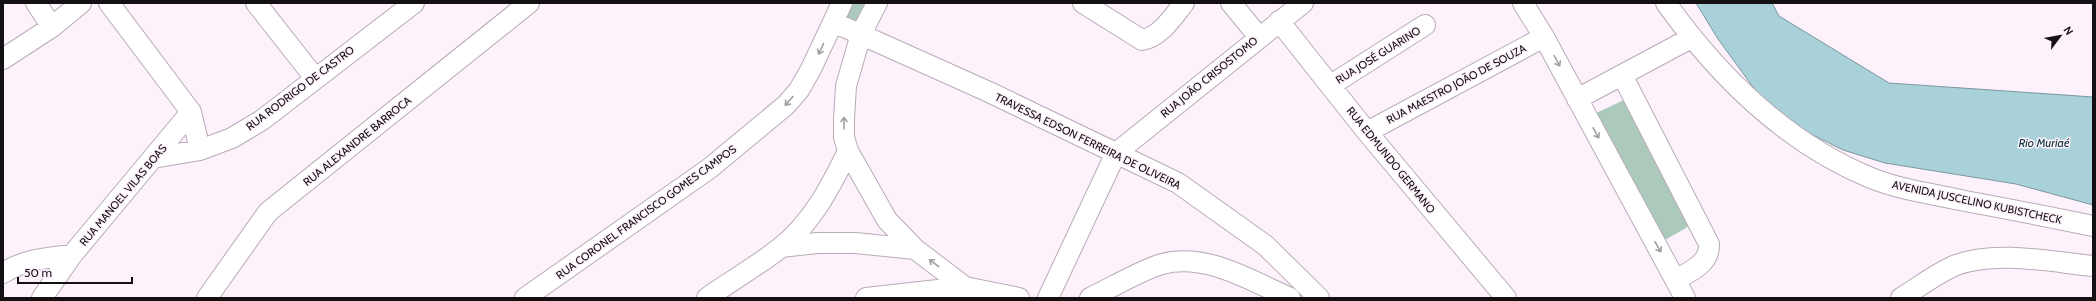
<svg xmlns="http://www.w3.org/2000/svg" width="2096" height="301" viewBox="0 0 2096 301" font-family="Cabin,sans-serif">
  <style>
    .green { fill: #accabb }
    .water { fill: #a8d1da; stroke: #7b979e }
    .lines { fill: none; stroke-linecap: round; stroke-linejoin: round }
    .minor-casing { stroke: #b7acb7; stroke-width: 22 }
    .minor { stroke: #fff; stroke-width: 20 }
    .oneway { stroke: #a19fa1 }
    .labels { text-anchor: middle; dominant-baseline: central; stroke-width: 3; stroke-linejoin: round; paint-order: stroke }
    .street-label { font-size: 11px; fill: #130f13; stroke: #fdf1fc }
    .water-label { font-size: 12px; font-style: italic; fill: #0b333a; stroke: #fdf1fc }
  </style>
  <rect width="100%" height="100%" fill="#fdf1fc"/>
  <path class="green" d="M 846,3 L 873,3 L 861,24 L 840,16 Z
    M 1624,100 L 1691,225 L 1665,240 L 1594,114 Z"/>
  <path class="water" d="M 1696,3 L 1772,3 L 1779,16 L 1889,83 L 2093,97 L 2093,205 L 2016,184 L 1885,163 L 1843,150 L 1809,133 L 1761,98 L 1718,39 Z"/>
  <g class="lines">
    <defs>
      <path id="minor" d="M 36,3 L 52,27
        M 109,3 L 191,112 L 200,150
        M 256,3 L 315,78
        M 877,3 L 861,34 L 846,86 L 844,119 L 844,137 L 848,151 L 887,220 L 915,249 L 965,287
        M 1083,3 L 1142,40 C 1160,37 1173,17 1184,3
        M 1231,3 L 1259,37
        M 1523,3 L 1544,37 L 1685,298
        M 1666,3 C 1719,77 1786,143 1871,178 C 1901,190 1933,194 1965,201 C 2008,209 2050,217 2093,226
        M 1279,21 L 1367,132 L 1506,298
        M 833,22 L 989,92 L 1178,183 L 1265,245 L 1319,298
        M 3,59 L 52,27 L 81,3
        M 1622,75 L 1709,244 C 1710,264 1690,271 1676,280
        M 1331,85 L 1425,25
        M 1577,99 L 1691,38
        M 1367,132 L 1544,37
        M 153,158 L 200,150 L 232,138 L 262,120 L 414,3
        M 781,247 L 817,243 L 855,243 L 915,249
        M 3,273 C 25,259 47,258 72,255
        M 42,298 L 72,255 L 191,112
        M 207,298 L 268,212 L 529,3
        M 525,298 L 710,168 L 786,105 L 799,90 L 811,69 L 842,3
        M 707,298 C 731,281 757,266 780,248 C 812,223 831,186 848,151
        M 866,298 L 965,287 L 1019,298
        M 1048,298 L 1116,153 L 1303,3
        M 1090,298 C 1111,288 1141,270 1162,264 C 1206,252 1251,281 1290,298
        M 1901,298 C 1919,287 1937,273 1956,265 C 1996,250 2052,262 2093,266"/>
    </defs>
    <use href="#minor" class="minor-casing"/>
    <use href="#minor" class="minor"/>
  </g>
  <defs><path id="oneway-shaft" d="M-6 0H5M1.5-3L5.5 0L1.5 3" fill="none" stroke-width="1.6" stroke-linecap="round" stroke-linejoin="round"/></defs>
  <g class="oneway">
    <use href="#oneway-shaft" transform="translate(821 49) rotate(115)"/>
    <use href="#oneway-shaft" transform="translate(1557 61) rotate(62)"/>
    <use href="#oneway-shaft" transform="translate(789 101) rotate(131)"/>
    <use href="#oneway-shaft" transform="translate(844 123) rotate(-91)"/>
    <use href="#oneway-shaft" transform="translate(1596 133) rotate(61)"/>
    <use href="#oneway-shaft" transform="translate(1658 247) rotate(61)"/>
    <use href="#oneway-shaft" transform="translate(934 263) rotate(-143)"/>
  </g>
  <g class="labels">
    <g class="street-label">
      <text transform="translate(1378 55) rotate(-32)">RUA JOSÉ GUARINO</text>
      <text transform="translate(1209 77) rotate(-39)">RUA JOÃO CRISOSTOMO</text>
      <text transform="translate(1456 84) rotate(-28)">RUA MAESTRO JOÃO DE SOUZA</text>
      <text transform="translate(300 88) rotate(-37)">RUA RODRIGO DE CASTRO</text>
      <text transform="translate(357 141) rotate(-39)">RUA ALEXANDRE BARROCA</text>
      <text transform="translate(1088 141) rotate(26)">TRAVESSA EDSON FERREIRA DE OLIVEIRA</text>
      <text transform="translate(1391 160) rotate(51)">RUA EDMUNDO GERMANO</text>
      <text transform="translate(123 195) rotate(-50)">RUA MANOEL VILAS BOAS</text>
      <text transform="translate(1977 202) rotate(12)">AVENIDA JUSCELINO KUBISTCHECK</text>
      <text transform="translate(646 212) rotate(-36)">RUA CORONEL FRANCISCO GOMES CAMPOS</text>
    </g>
    <g class="water-label">
      <text x="2044" y="142">Rio Muriaé</text>
    </g>
  </g>
  <rect width="2096" height="301" fill="none" stroke="#130f13" stroke-width="8"/>
  <g transform="translate(2060 36) rotate(58)" stroke="#fdf1fc" stroke-width="3" paint-order="stroke">
  <path d="M0-3L7 15L0 10L-7 15Z" fill="#130f13"/>
  <text y="-6" font-size="11" font-weight="bold" text-anchor="middle" fill="#130f13">N</text>
  </g>
  <path d="M18 277v6h114v-6" fill="none" stroke="#130f13" stroke-width="2"/>
  <text x="24" y="277" font-size="12" fill="#130f13" stroke="#fdf1fc" stroke-width="3" paint-order="stroke">50 m</text>
</svg>
